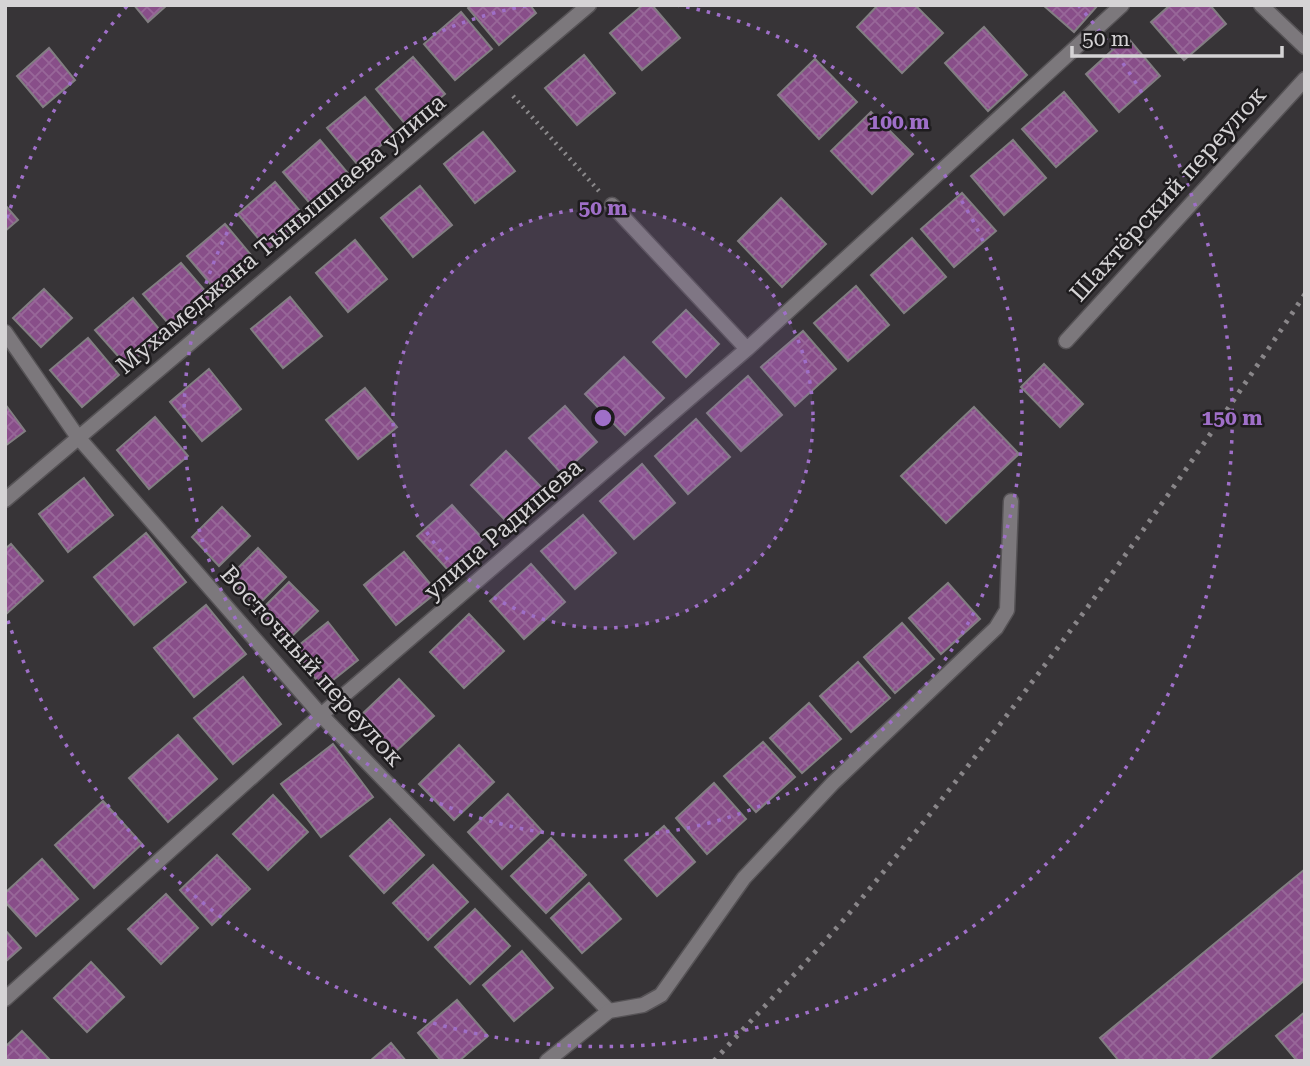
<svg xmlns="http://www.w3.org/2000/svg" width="1310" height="1066" viewBox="0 0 1310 1066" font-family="'Roboto Serif',serif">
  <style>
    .building { fill: url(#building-cross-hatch); stroke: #827e82; stroke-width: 2 }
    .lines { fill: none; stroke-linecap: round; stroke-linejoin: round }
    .minor-casing { stroke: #565356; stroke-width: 17 }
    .tertiary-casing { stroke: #565356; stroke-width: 17 }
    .path { stroke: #8b898b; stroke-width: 4.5; stroke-dasharray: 2 5; stroke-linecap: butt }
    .minor { stroke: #7c787c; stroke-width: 14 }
    .tertiary { stroke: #7c787c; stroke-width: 14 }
    .rail { stroke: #898689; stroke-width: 5; stroke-dasharray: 3.5 7; stroke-linecap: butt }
    .ring { fill: none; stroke: #9f6fc8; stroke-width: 3.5; stroke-dasharray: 3.5 7 }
    .labels { text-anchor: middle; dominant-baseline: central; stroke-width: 5; stroke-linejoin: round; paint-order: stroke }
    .street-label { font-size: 24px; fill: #d5d3d5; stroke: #1e1c1e }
    .centre { fill: #9f6fc8; stroke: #1e1c1e; stroke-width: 3.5 }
    .ring-label { font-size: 21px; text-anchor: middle; font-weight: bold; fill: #9f6fc8; stroke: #1e1c1e; stroke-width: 5; stroke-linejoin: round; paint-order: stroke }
  </style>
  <defs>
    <pattern id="building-cross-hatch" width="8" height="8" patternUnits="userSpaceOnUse" patternTransform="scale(1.75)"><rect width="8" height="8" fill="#884e89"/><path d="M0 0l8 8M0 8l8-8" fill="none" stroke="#986799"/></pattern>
  </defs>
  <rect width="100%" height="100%" fill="#373437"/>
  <path class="building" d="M 134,5 L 167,5 L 148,22 Z
    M 471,5 L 530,5 L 536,13 L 499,45 L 468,8 Z
    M 643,5 L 652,5 L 680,38 L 642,70 L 610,33 Z
    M 878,5 L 915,5 L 943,33 L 902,73 L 857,27 Z
    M 1043,5 L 1098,5 L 1074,32 Z
    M 1170,5 L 1210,5 L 1226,24 L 1184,60 L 1151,22 Z
    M 461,12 L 492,49 L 455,80 L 424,44 Z
    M 984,27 L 1027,75 L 988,111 L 945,63 Z
    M 1127,37 L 1160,76 L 1119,112 L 1086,74 Z
    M 49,48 L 75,80 L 43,107 L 17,76 Z
    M 584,55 L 615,93 L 577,125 L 545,88 Z
    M 413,57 L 445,94 L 407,126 L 376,89 Z
    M 815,59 L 857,102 L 819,139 L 778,95 Z
    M 1064,92 L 1097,131 L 1056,167 L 1022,129 Z
    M 365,97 L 395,133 L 358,165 L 327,128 Z
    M 871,112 L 913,154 L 872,194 L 831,151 Z
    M 483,132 L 515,171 L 475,203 L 444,164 Z
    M 320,140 L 351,177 L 314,208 L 283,172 Z
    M 1013,140 L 1046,178 L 1004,215 L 971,176 Z
    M 275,182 L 306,218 L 268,250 L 238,214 Z
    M 420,186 L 452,225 L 413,257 L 381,218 Z
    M 962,193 L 996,231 L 954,267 L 921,229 Z
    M 781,198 L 826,244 L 782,287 L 738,241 Z
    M 5,205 L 18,220 L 5,231 Z
    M 225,224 L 256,261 L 218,293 L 187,256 Z
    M 912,238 L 946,277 L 904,313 L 871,275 Z
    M 355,240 L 387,279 L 348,312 L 316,273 Z
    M 181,263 L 212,299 L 175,331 L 143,294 Z
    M 856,286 L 889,325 L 848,361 L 814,323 Z
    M 44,289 L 72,318 L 41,347 L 13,318 Z
    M 290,297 L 322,336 L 283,368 L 251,329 Z
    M 133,298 L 164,335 L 127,366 L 95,330 Z
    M 686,310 L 719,344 L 686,377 L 653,342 Z
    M 803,331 L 836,369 L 795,406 L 761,367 Z
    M 88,338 L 119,375 L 82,407 L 50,370 Z
    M 624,357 L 664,398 L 625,435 L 585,394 Z
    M 1044,364 L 1083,404 L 1060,427 L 1021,387 Z
    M 209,369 L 241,409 L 202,441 L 170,402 Z
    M 748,376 L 782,415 L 741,451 L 707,413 Z
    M 365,388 L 397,427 L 358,459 L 326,420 Z
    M 5,404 L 25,431 L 5,446 Z
    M 565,406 L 597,442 L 562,474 L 529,438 Z
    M 974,407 L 1019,454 L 946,523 L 901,476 Z
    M 155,417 L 188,456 L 149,489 L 117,450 Z
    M 696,419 L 730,457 L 688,494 L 655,456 Z
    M 506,451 L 543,489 L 508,523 L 471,485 Z
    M 642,464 L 675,503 L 634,539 L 600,501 Z
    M 84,478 L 113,515 L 68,552 L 39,514 Z
    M 452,505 L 483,539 L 449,571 L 417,536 Z
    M 222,507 L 250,536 L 219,566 L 192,537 Z
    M 583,515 L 616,553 L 575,589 L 541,551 Z
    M 146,533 L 186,582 L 134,625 L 94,577 Z
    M 11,544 L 43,581 L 5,615 L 5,549 Z
    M 258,548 L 286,577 L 256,607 L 228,578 Z
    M 404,552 L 437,592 L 396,625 L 364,585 Z
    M 531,564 L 565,602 L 524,639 L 490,601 Z
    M 289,582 L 318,611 L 287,641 L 259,612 Z
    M 948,583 L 980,619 L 941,654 L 909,618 Z
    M 206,605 L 246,654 L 194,697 L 154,648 Z
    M 469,614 L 504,651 L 464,688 L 430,652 Z
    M 328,622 L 358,660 L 323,688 L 293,650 Z
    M 902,623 L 934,659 L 895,693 L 864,657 Z
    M 858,662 L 890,698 L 851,732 L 820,696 Z
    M 243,677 L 281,724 L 233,764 L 194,718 Z
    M 399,679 L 434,716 L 394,753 L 359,717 Z
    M 809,703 L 841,739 L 802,773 L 770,738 Z
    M 178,735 L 217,779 L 168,822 L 129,778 Z
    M 763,742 L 795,777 L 756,812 L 724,776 Z
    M 333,744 L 373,797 L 321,837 L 281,784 Z
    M 459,745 L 494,782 L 454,820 L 419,784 Z
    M 714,783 L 746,819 L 707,854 L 676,818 Z
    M 508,794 L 542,831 L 502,869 L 468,832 Z
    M 273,795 L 308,832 L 268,870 L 233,834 Z
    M 103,801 L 142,844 L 94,888 L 55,845 Z
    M 390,819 L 424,855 L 384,893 L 350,856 Z
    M 664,826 L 695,862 L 657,896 L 625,860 Z
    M 551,838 L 586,875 L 546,913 L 511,876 Z
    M 217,855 L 250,889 L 212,925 L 180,890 Z
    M 42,859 L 78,899 L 36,936 L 5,902 L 5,893 Z
    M 433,865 L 468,902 L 428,940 L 393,903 Z
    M 1305,869 L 1305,980 L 1207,1061 L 1119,1061 L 1100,1038 Z
    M 589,883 L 621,919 L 582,953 L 551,918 Z
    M 166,894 L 198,928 L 161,964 L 128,929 Z
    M 475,909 L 510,946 L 470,984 L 435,947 Z
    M 5,930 L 21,948 L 5,962 Z
    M 522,951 L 553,988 L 514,1021 L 483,985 Z
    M 91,962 L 124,997 L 87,1032 L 54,998 Z
    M 457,1000 L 488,1036 L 459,1061 L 441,1061 L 418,1033 Z
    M 1305,1012 L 1305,1061 L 1297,1061 L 1276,1036 Z
    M 22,1031 L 51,1061 L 5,1061 L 5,1047 Z
    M 391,1043 L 406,1061 L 370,1061 Z"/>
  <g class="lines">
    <defs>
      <path id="minor" d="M 1261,5 L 1305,47
        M 612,205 L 747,349
        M 5,332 L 77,436 L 321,715 L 609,1011
        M 1066,341 L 1305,79
        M 5,500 L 589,5
        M 5,999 L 321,715 L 747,349 L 1122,5"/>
      <path id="tertiary" d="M 547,1061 L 609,1011 L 643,1005 L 661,995 L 744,878 L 833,783 L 996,628 L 1007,610 L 1011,501"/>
    </defs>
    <use href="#minor" class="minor-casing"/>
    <use href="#tertiary" class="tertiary-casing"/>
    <path class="path" d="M 513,96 L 599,191"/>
    <use href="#minor" class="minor"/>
    <use href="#tertiary" class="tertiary"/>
    <path class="rail" d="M 714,1061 C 761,1009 812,958 857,904 C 1018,710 1165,505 1305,294"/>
  </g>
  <circle cx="603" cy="418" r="210" fill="#9f6fc8" fill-opacity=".12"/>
  <g class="ring">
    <circle cx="603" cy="418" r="210"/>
    <path d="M676 5A419 419 0 1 1 530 5"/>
    <path d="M7 218A629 629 0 0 1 128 5M1078 5A629 629 0 1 1 7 618"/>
  </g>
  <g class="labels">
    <g class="street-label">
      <text transform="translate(1168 194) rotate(-48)">Шахтёрский переулок</text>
      <text transform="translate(281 234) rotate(-40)">Мухамеджана Тынышпаева улица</text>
      <text transform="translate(503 529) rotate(-41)">улица Радищева</text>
      <text transform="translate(312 666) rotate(48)">Восточный переулок</text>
    </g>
  </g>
  <circle cx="603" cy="418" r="10" class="centre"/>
  <g class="ring-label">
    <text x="899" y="129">100 m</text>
    <text x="603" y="215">50 m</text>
    <text x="1232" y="425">150 m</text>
  </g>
  <rect width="1310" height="1066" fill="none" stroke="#d5d3d5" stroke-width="14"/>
  <path d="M1072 46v10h210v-10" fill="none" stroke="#d5d3d5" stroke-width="3.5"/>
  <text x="1082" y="46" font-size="21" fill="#d5d3d5" stroke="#1e1c1e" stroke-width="5" paint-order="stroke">50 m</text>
</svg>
